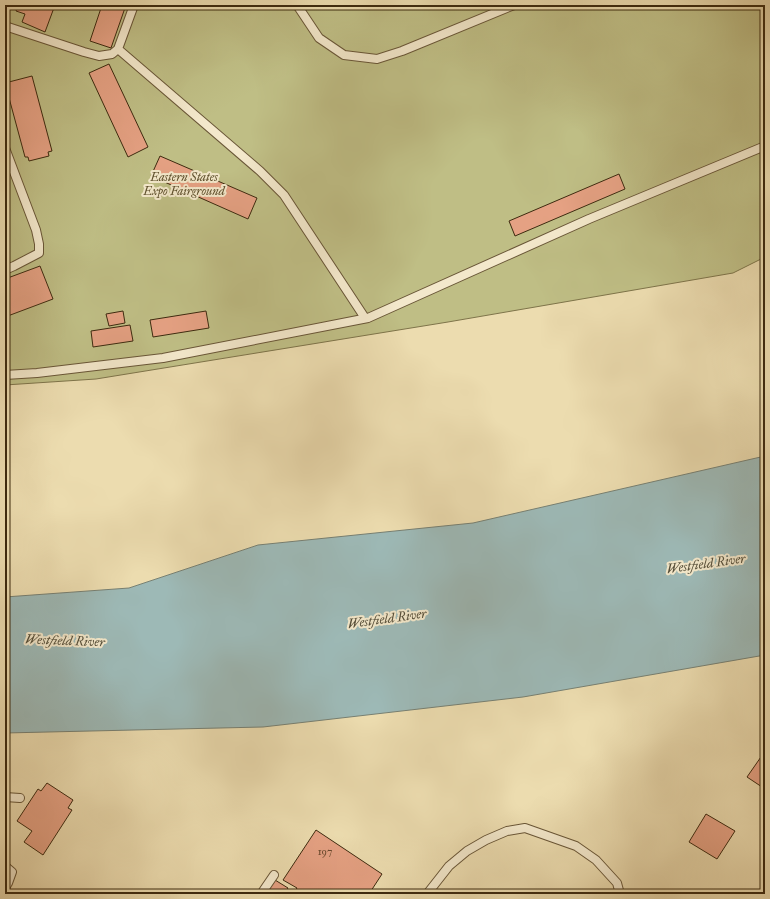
<svg xmlns="http://www.w3.org/2000/svg" width="770" height="899" viewBox="0 0 770 899" font-family="'IM FELL Great Primer',serif">
  <style>
    .green { fill: #bfbe85; stroke: #7e744a }
    .water { fill: #9db9b6; stroke: #778073 }
    .building { fill: #e5a183; stroke: #3d2a0f }
    .lines { fill: none; stroke-linecap: round; stroke-linejoin: round }
    .service-casing { stroke: #695637; stroke-width: 10 }
    .service { stroke: #f3e8cb; stroke-width: 8 }
    .labels { text-anchor: middle; dominant-baseline: central; stroke-width: 4; stroke-linejoin: round; paint-order: stroke }
    .number-label { font-size: 10px; fill: #67482c }
    .park-label { font-size: 12px; font-style: italic; fill: #5e4f2c; stroke: #f3e8cb }
    .water-label { font-size: 13px; font-style: italic; fill: #554e39; stroke: #f3e8cb }
  </style>
  <rect width="100%" height="100%" fill="#ecdcaf"/>
  <filter id="stains"><feTurbulence type="fractalNoise" baseFrequency=".005" numOctaves="4"/><feColorMatrix values="0 0 0 0 .2 0 0 0 0 .09 0 0 0 0 .02 0 0 0 .5 -.17"/></filter>
  <radialGradient id="worn" r=".72"><stop offset=".6" stop-color="#630" stop-opacity="0"/><stop offset="1" stop-color="#630" stop-opacity=".3"/></radialGradient>
  <path class="green" d="M 5,5 L 765,5 L 765,257 L 733,273 L 448,322 L 96,379 L 5,385 Z"/>
  <path class="water" d="M 765,456 L 765,655 L 523,697 L 263,727 L 5,733 L 5,597 L 129,588 L 258,545 L 473,523 Z"/>
  <path class="building" d="M 18,5 L 55,5 L 45,32 L 22,22 L 25,14 L 16,11 Z
    M 102,5 L 126,5 L 111,48 L 90,41 Z
    M 109,64 L 148,147 L 128,157 L 89,73 Z
    M 32,76 L 52,151 L 48,152 L 49,156 L 29,161 L 28,157 L 25,157 L 5,83 Z
    M 160,156 L 257,198 L 248,219 L 151,176 Z
    M 619,174 L 625,189 L 515,236 L 509,221 Z
    M 40,266 L 53,299 L 5,317 L 5,279 Z
    M 123,311 L 125,323 L 109,326 L 106,314 Z
    M 206,311 L 209,328 L 153,337 L 150,320 Z
    M 130,325 L 133,341 L 93,347 L 91,331 Z
    M 763,754 L 765,756 L 765,789 L 747,777 Z
    M 47,783 L 73,800 L 68,808 L 72,810 L 43,855 L 24,842 L 32,831 L 17,821 L 38,789 L 41,791 Z
    M 706,814 L 735,831 L 717,859 L 689,842 Z
    M 316,830 L 382,874 L 369,894 L 293,894 L 297,888 L 283,880 Z
    M 275,880 L 288,888 L 284,894 L 266,894 Z"/>
  <g class="lines">
    <defs>
      <path id="service" d="M 297,5 L 319,38 L 344,55 L 377,59 L 402,51 L 514,5
        M 5,26 L 84,52 L 99,56 L 112,54 L 118,49 L 134,5
        M 118,49 L 260,171 L 284,195 L 365,318
        M 5,148 L 36,230 L 39,244 L 39,253 L 14,266 L 5,270
        M 5,375 L 37,373 L 163,358 L 368,318 L 589,219 L 765,146
        M 5,797 L 20,798
        M 5,866 L 12,872 L 8,883 L 5,888
        M 261,894 L 274,875
        M 427,894 L 449,866 L 467,851 L 486,840 L 507,831 L 525,828 L 576,846 L 596,860 L 617,883 L 620,894"/>
    </defs>
    <use href="#service" class="service-casing"/>
    <use href="#service" class="service"/>
  </g>
  <g class="labels">
    <g class="number-label">
      <text x="325" y="852">197</text>
    </g>
    <g class="park-label">
      <text x="184" y="177">Eastern States<tspan x="184" dy="14">Expo Fairground</tspan></text>
    </g>
    <g class="water-label">
      <text transform="translate(706 564) rotate(-8)">Westfield River</text>
      <text transform="translate(387 619) rotate(-8)">Westfield River</text>
      <text transform="translate(65 641) rotate(2)">Westfield River</text>
    </g>
  </g>
  <rect width="770" height="899" fill="none" stroke="#ecdcaf" stroke-width="20"/>
  <rect x="6" y="6" width="758" height="887" fill="none" stroke="#3d2a0f" stroke-width="2"/>
  <rect x="10" y="10" width="750" height="879" fill="none" stroke="#3d2a0f"/>
  <rect width="100%" height="100%" filter="url(#stains)"/>
  <rect width="100%" height="100%" fill="url(#worn)"/>
</svg>
